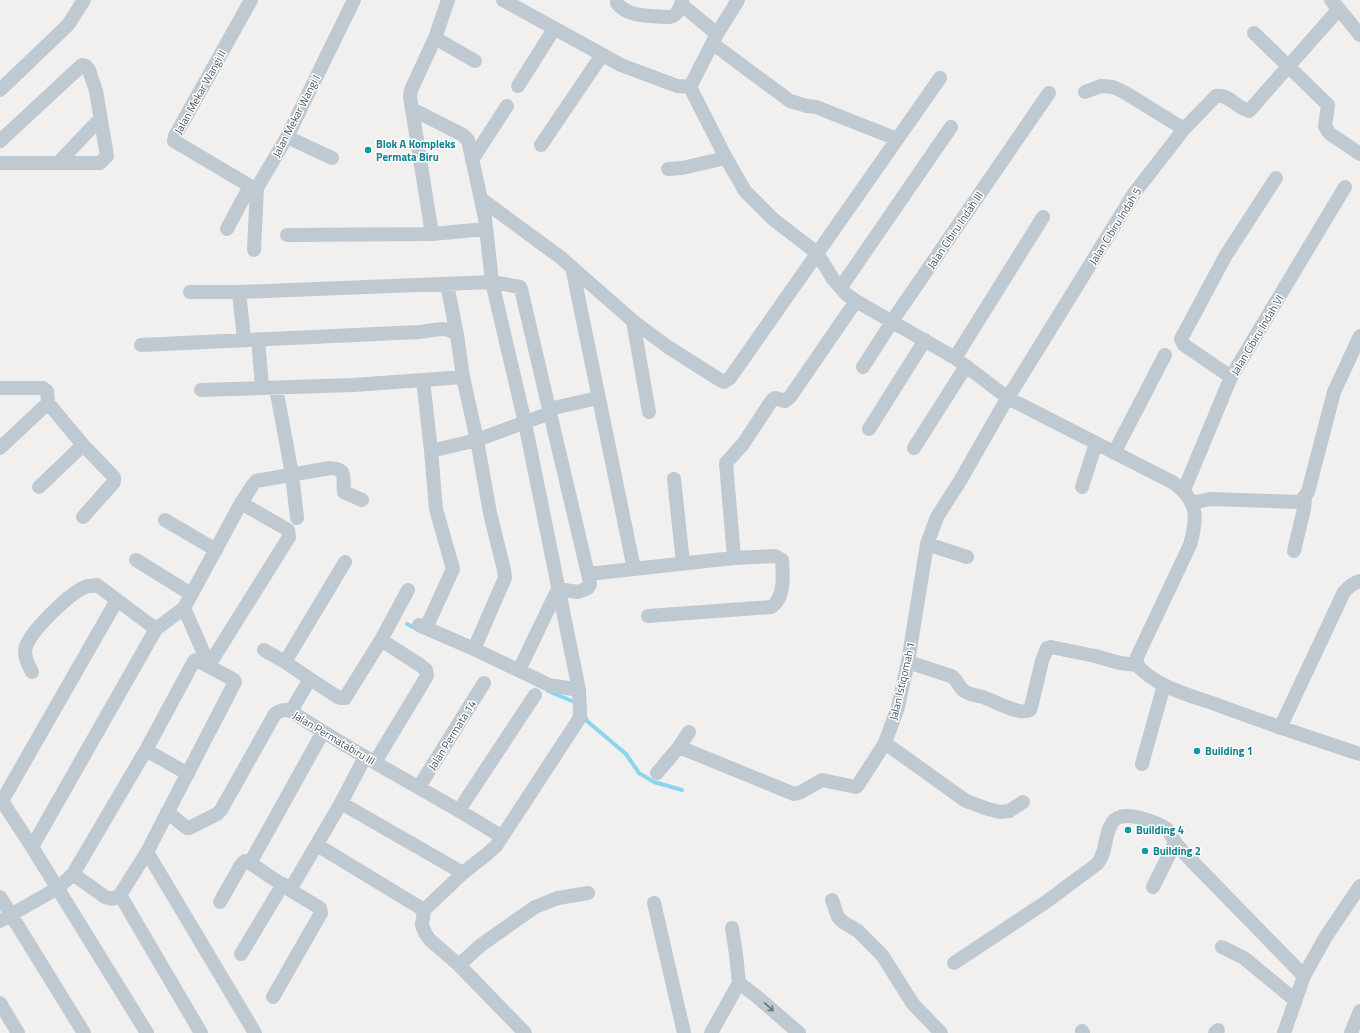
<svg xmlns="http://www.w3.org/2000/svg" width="1360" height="1033" viewBox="0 0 1360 1033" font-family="'Titillium Web',sans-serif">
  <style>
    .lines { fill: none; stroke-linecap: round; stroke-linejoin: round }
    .stream { stroke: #89d7ed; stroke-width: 4 }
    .minor { stroke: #bfc9d1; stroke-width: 14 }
    .oneway { stroke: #6b7680 }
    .culture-dot { fill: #0f9aa8; stroke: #fff; stroke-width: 1.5 }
    .labels { text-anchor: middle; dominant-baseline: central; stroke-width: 3; stroke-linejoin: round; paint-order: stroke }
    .street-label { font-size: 11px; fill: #47525d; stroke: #fff }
    .culture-label { font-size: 11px; font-weight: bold; fill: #0d838f; stroke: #fff; text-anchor: start }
  </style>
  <rect width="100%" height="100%" fill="#f2efef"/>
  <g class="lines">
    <path class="stream" d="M 407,624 L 417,629
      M 548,691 L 577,703
      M 584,714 L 587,721 L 626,754 L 639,773 L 654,782 L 682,790"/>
    <path class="minor" d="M 251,0 L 175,136 L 174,141 L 250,186 L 257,188
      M 448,0 L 435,38 L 411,90 L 410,97 L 412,109 L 463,135 L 468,140 L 485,218 L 492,282 L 520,287 L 521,289 L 550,413
      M 503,0 L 621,65 L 677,86 L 690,87
      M 617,0 L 617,3 C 628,18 653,16 670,17 C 677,15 679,10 681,4
      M 682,0 L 681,4 L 717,34
      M 1331,0 L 1339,9
      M 1254,33 L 1328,105 L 1325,126 L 1329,133 L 1360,154
      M 435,38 L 475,61
      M 712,45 L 720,49 L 790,101 L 807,106 L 816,107 L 897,139
      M 518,86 L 554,29
      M 690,87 L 726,158 L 745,191 L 773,219 L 817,253 L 833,279 L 846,294 L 856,301 L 955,358 L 1008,398 L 1174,483 C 1198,501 1198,517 1190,545 L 1137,657 L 1137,665 C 1156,687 1189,695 1215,704 C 1263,722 1311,738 1360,754
      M 690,87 L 717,34 L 738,0
      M 0,90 L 68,25 L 84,0
      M 1085,92 L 1101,86 L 1113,87 L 1124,92 L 1184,129
      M 412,109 L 432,234
      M 287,137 L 332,158
      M 0,141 L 82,65 L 86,66 L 89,70 L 96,91 L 107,156 L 100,163 L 0,163
      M 541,145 L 602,55
      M 472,160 L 507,106
      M 58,163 L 100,119
      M 668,169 L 682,168 L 726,158
      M 257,188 L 287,137 L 354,0
      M 481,199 L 560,257 L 633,321 L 668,347 L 720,380 L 724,382 L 730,378 L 940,78
      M 227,229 L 250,186
      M 287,235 L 432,234 L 486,229
      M 254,250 L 257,188
      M 572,267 L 634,569
      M 447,284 L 457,335
      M 841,287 L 951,127
      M 190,292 L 239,292 L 492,282 L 525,423 L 579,690 L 580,713 L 579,719 L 496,846 L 487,854 L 463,873 L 424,910 L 317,845
      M 239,292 L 244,339
      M 633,321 L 649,412
      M 258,339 L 262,387
      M 141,345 L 419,332 C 431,331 447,325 457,335 L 463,377 L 477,440 L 490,513 L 504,570 L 505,578 L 474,649
      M 955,358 L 1043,217
      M 863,367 L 899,311 L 1049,93
      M 1231,377 L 1184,345 L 1181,339 L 1226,255 L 1276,178
      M 423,380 L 463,377
      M 0,388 L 43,388 L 47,391 L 48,403 L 83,445 L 114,477 L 114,482 L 83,517
      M 276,388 L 292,474 L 297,518
      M 201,390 L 353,385 L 423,380 L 431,451
      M 549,409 L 598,398
      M 869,429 L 925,340
      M 0,448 L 48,403
      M 914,448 L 966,366
      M 1114,453 L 1165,355
      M 674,479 L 683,563
      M 39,487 L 83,445
      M 1082,487 L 1096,443
      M 1184,490 L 1231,377 L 1345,187
      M 241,503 C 245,498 253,483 256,481 L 330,468 C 349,469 342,479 344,492 L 362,500
      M 1192,503 L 1210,499 L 1298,502 L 1302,500 L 1308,492 L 1334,392 L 1360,336
      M 165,520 L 216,550
      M 927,544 L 967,557
      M 1294,551 L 1304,509 L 1305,497
      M 734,558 L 726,463 L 743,444 L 772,400 L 775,398 L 785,401 L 790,397 L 856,301
      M 136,560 L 191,594
      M 117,600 L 156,629
      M 184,608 L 209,665
      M 419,625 L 474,649 L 549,685 L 579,690
      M 426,628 L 453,569 L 436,509 L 431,451 L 477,440 L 550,413 L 588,574 L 734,558 L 775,556 L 782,560 C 783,574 785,599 771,607 L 648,616
      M 264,650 L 285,662
      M 197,660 L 234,680 L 235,682 L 147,852 L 120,895 L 112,899 L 105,897 L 73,874 L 146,750 L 194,661 Z
      M 908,662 L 951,676 C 957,679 958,686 963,690 C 968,695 977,695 983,697 C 994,701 1020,716 1030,710 L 1031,707 L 1042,661 L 1047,648 L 1051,647 L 1095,656 L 1120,663 L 1137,665
      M 519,670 L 558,589 L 578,592 L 588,588 L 590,584 L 588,574
      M 310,679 L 336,696 L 340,698 L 345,698 L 381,640
      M 291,711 L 310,679 L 285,662 L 345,562
      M 1280,728 L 1344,592 C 1349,586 1353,583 1360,581
      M 885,743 L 966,801 L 988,809 L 1000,812 L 1009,811 L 1023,802
      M 679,747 L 794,794 L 801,792 L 822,780 L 856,787 L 858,785 L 885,743 L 898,707 L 908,662 L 927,544 L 937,517 L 960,481 L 1004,404 L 1135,192 L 1184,129 L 1216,96 C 1230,94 1236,108 1249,111 L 1339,9 L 1360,35
      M 146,750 L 188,774
      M 375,762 L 427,676 L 426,670 L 420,665 L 381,640 L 408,590
      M 1142,764 L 1164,685
      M 657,773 L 679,747 L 689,732
      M 419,787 L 484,683
      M 341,803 L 365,757
      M 459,810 L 535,695
      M 167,812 L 187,828 L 189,828 L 217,814 L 221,810 L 275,714 C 280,710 285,709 291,711 C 359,757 433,793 502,837
      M 32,847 L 2,801 L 117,600 L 97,585 C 94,586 90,586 88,586 C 71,591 32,630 26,646 C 23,655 28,664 32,672
      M 147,852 L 255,1033
      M 1153,887 L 1175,843
      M 290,890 L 250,863 L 323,732
      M 120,895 L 201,1033
      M 0,897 L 84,1033
      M 832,900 L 838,917 L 843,922 L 858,931 L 882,955 L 913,1004 L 941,1033
      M 220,902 L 241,865 L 245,861 L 250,863
      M 654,903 L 684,1033
      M 424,910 L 422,925 L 425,933 L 430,940 L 459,965 L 525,1033
      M 0,921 L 58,888 L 73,874
      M 1222,947 L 1244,958 L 1295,1000
      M 241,954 L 283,884
      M 954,963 L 1046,902 L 1097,864 C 1106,854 1104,839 1110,827 C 1112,822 1115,818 1120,817 C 1132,813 1158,823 1167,829 C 1171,833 1172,838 1175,842 C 1178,846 1182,850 1185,854 L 1304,976
      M 459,965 L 481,945 L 535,907 L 558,898 L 588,893
      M 739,983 L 755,995 L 799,1033
      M 273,997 L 321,913 L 320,908 L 290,890 L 341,803 L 463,873
      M 0,1003 L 18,1033
      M 1082,1031 L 1083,1033
      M 147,1033 L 32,847 L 156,629 L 184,608 L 241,503 L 288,530 L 289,537 L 209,665
      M 711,1033 L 739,983 L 736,954 L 732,928
      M 1215,1033 L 1218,1030
      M 1284,1033 L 1304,976 L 1325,938 L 1360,886
      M 1351,1033 L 1360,1011"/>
  </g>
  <defs><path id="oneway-shaft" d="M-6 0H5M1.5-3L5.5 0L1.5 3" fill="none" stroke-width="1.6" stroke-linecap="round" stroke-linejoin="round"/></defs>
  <use class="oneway" href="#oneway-shaft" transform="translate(769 1007) rotate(43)"/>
  <g class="culture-dot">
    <circle cx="368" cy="150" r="4"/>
    <circle cx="1197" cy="751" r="4"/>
    <circle cx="1128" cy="830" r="4"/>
    <circle cx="1145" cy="851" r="4"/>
  </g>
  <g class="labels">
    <g class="street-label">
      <text transform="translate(200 92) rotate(-61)">Jalan Mekar Wangi II</text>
      <text transform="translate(296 116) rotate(-63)">Jalan Mekar Wangi I</text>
      <text transform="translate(1115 226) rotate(-58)">Jalan Cibiru Indah 5</text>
      <text transform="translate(955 230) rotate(-56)">Jalan Cibiru Indah III</text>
      <text transform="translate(1257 335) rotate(-59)">Jalan Cibiru Indah VI</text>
      <text transform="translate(902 681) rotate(-77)">Jalan Istiqomah 1</text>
      <text transform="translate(452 735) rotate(-58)">Jalan Permata 14</text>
      <text transform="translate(334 738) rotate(31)">Jalan Permatabiru III</text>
    </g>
    <g class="culture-label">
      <text x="376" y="144">Blok A Kompleks<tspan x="376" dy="13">Permata Biru</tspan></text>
      <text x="1205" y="751">Building 1</text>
      <text x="1136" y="830">Building 4</text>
      <text x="1153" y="851">Building 2</text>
    </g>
  </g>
</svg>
